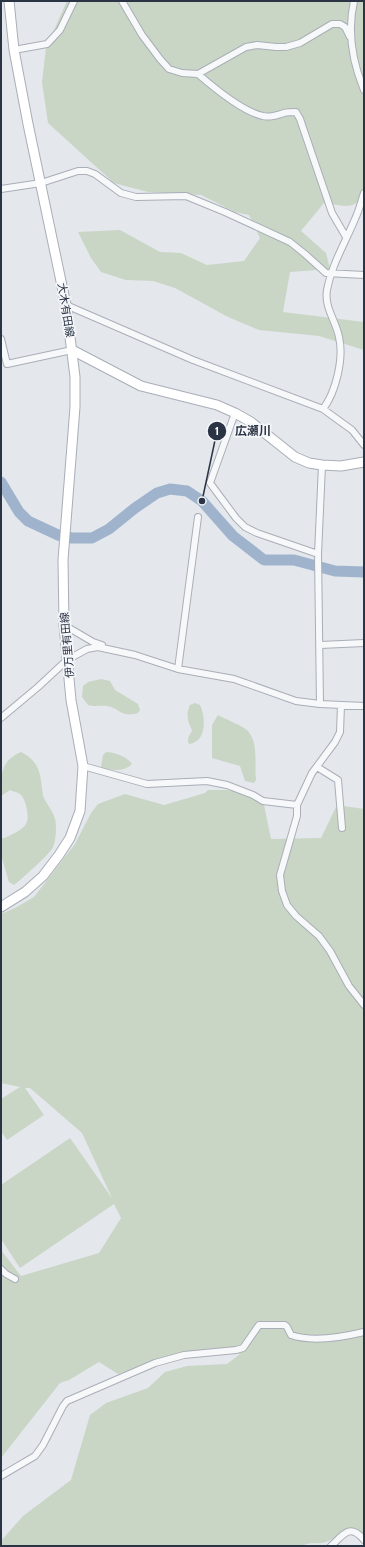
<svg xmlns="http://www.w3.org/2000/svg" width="365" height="1547" viewBox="0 0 365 1547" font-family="Cabin,'Noto Sans JP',sans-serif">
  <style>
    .green { fill: #c9d6c5 }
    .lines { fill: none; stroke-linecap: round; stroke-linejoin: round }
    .river { stroke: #9fb4cc; stroke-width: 11 }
    .minor-casing { stroke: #a9aeb7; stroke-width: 8 }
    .secondary-casing { stroke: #a9aeb7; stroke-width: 11 }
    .minor { stroke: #f7f8fa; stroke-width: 6 }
    .secondary { stroke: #fff; stroke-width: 9 }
    .labels { text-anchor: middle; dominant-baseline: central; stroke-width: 3.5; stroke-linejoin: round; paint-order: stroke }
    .street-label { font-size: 11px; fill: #2b3445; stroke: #f4f6f9 }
    .leader { fill: none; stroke: #2b3445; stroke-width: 1.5 }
    .callout-dot { fill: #2b3445; stroke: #f4f6f9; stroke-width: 1.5 }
    .mark-label { font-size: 12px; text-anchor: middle; font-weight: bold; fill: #fff }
    .callout-label { font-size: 12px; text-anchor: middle; font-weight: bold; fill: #2b3445; stroke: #f4f6f9; stroke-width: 3.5; stroke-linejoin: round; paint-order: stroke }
  </style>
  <rect width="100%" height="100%" fill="#e4e7ec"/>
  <path class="green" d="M 67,1 L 364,1 L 364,193 C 355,212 342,205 324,203 L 301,231 L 326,253 L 330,269 L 290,272 L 283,312 L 364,322 L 364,350 L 319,336 L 259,330 L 228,317 L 175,288 L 153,281 L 126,280 L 101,272 L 91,258 L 78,232 L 120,230 L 160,252 L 181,253 L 207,265 L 244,261 L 260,238 L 249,215 L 235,212 L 201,195 L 148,192 L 114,183 L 48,123 L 42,82 L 46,48 Z
    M 101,679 L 110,681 L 115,690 L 138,704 L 140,710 L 138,713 C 120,718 120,708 107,706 C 101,705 95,707 88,705 L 82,697 L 83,686 L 88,682 Z
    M 195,703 L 200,705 C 206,717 207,742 189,744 C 186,738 190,736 192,730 C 187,720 186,714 190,705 Z
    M 218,715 C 225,719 243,726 248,731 C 259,744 254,764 256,780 L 254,783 L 245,781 L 240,766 L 212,758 L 212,725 Z
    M 21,752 C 41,762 40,775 43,795 C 44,801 53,810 55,819 C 57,828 56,842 52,849 C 47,856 21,880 14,885 L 9,882 L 1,855 L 1,838 L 5,838 C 10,835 23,830 26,824 C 30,817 26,802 22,796 C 19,792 14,792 10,790 L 1,796 C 1,775 0,761 21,752 Z
    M 106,752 C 115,752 128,757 132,764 C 125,772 110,771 101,767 L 103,755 Z
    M 208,790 L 226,790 L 247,793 L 264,805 L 271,839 L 321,838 L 337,805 L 364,809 L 364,1535 C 344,1518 343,1536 326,1542 C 317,1545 311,1541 302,1546 L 1,1546 L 1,1541 L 23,1516 L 71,1480 L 90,1415 L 106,1403 L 148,1388 L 165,1372 L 187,1366 L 227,1364 L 240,1354 L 186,1353 L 118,1374 L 99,1362 L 69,1380 L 60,1383 L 1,1458 L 1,1250 L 21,1276 L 99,1253 L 121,1218 L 114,1204 L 20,1268 L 1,1239 L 1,1185 L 70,1138 L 112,1198 L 82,1133 L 30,1088 L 25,1088 L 44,1115 L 7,1140 L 1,1131 L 1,1099 L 20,1087 L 1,1083 L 1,914 L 15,908 L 34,897 L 75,844 L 91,813 L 98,804 L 125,794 L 164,805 L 205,793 Z"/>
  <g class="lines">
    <path class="river" d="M 1,482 L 19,512 L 28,521 L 58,535 L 72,538 L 92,538 L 109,529 L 135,508 L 157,493 L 170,489 L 187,491 L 202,501 L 233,536 L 264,560 L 294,560 L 335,571 L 364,572"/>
    <defs>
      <path id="minor" d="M 122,1 L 142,35 L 160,59 L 169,69 L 182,73 L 198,74 L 246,47 L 257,45 L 276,47 L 286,47 L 300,43 L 332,24 L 340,24 L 345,27 L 350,37
        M 354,1 C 347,32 352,61 364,90
        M 14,50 L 47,44 L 60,30 L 74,1
        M 198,74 C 213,87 243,112 263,116 C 270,118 277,115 284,113 C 288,112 292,112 296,112 L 300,119 L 332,213 L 346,237
        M 1,189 L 41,183 L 78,171 L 87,171 L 95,174 L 121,193 L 136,197 L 186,196 L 225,212 L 290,242 L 305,254 L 326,273 L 364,275
        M 66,305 L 193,360 L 323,409 L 352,430 L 364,445
        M 1,339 L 7,364 L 72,350
        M 323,409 C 336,392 344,358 339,337 C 336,321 324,307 327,290 C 332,264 345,243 355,219 C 359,211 361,202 364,193
        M 235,413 L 210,483 L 236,518 L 245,527 L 257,533 L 318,554
        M 64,625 L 93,642 L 102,645
        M 320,645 L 364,643
        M 178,669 L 198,517
        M 320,704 L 318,554 L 322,465
        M 341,705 L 340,732 L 335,742 L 312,773 L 297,805 L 297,816 L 280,875 L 282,891 L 287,905 L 296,916 L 319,936 L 330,951 L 349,986 L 364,1005
        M 1,718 L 38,687 L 67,660 L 87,649 L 98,647 L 135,655 L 178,669 L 234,679 L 296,701 L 320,704 L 364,706
        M 83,766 L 147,784 L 207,781 L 227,785 L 253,795 L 263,801 L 297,805
        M 317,767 L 338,780 L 342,828
        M 1,1269 L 6,1274 L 15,1279
        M 1,1476 L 35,1456 L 43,1445 L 63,1406 L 67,1401 L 155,1363 L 184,1355 L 236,1350 L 243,1348 L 259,1325 L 285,1325 L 287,1327 L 291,1335 C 311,1342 343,1337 364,1332
        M 331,1546 C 344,1534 350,1523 364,1540"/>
      <path id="secondary" d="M 72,350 L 141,386 L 217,405 L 235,413 L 251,422 L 295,457 L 309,463 L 322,465 L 341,466 L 364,462
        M 1,907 L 25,892 L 43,876 L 59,855 L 70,838 L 80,811 L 83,766 L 71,700 L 64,625 L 63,560 L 75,407 L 75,377 L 66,305 L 28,124 L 14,50 L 9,1"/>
    </defs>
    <use href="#minor" class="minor-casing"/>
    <use href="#secondary" class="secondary-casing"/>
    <use href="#minor" class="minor"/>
    <use href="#secondary" class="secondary"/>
  </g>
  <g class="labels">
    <g class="street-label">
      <text transform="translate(66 310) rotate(81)">大木有田線</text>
      <text transform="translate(67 645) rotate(-95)">伊万里有田線</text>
    </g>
  </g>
  <path class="leader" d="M202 501L217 431"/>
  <g class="callout-dot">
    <circle cx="202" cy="501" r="4"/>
    <circle cx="217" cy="431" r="10"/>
  </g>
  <g class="mark-label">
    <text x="217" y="435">1</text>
  </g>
  <g class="callout-label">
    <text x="253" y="435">広瀬川</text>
  </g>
  <rect width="365" height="1547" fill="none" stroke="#2b3445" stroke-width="4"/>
</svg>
